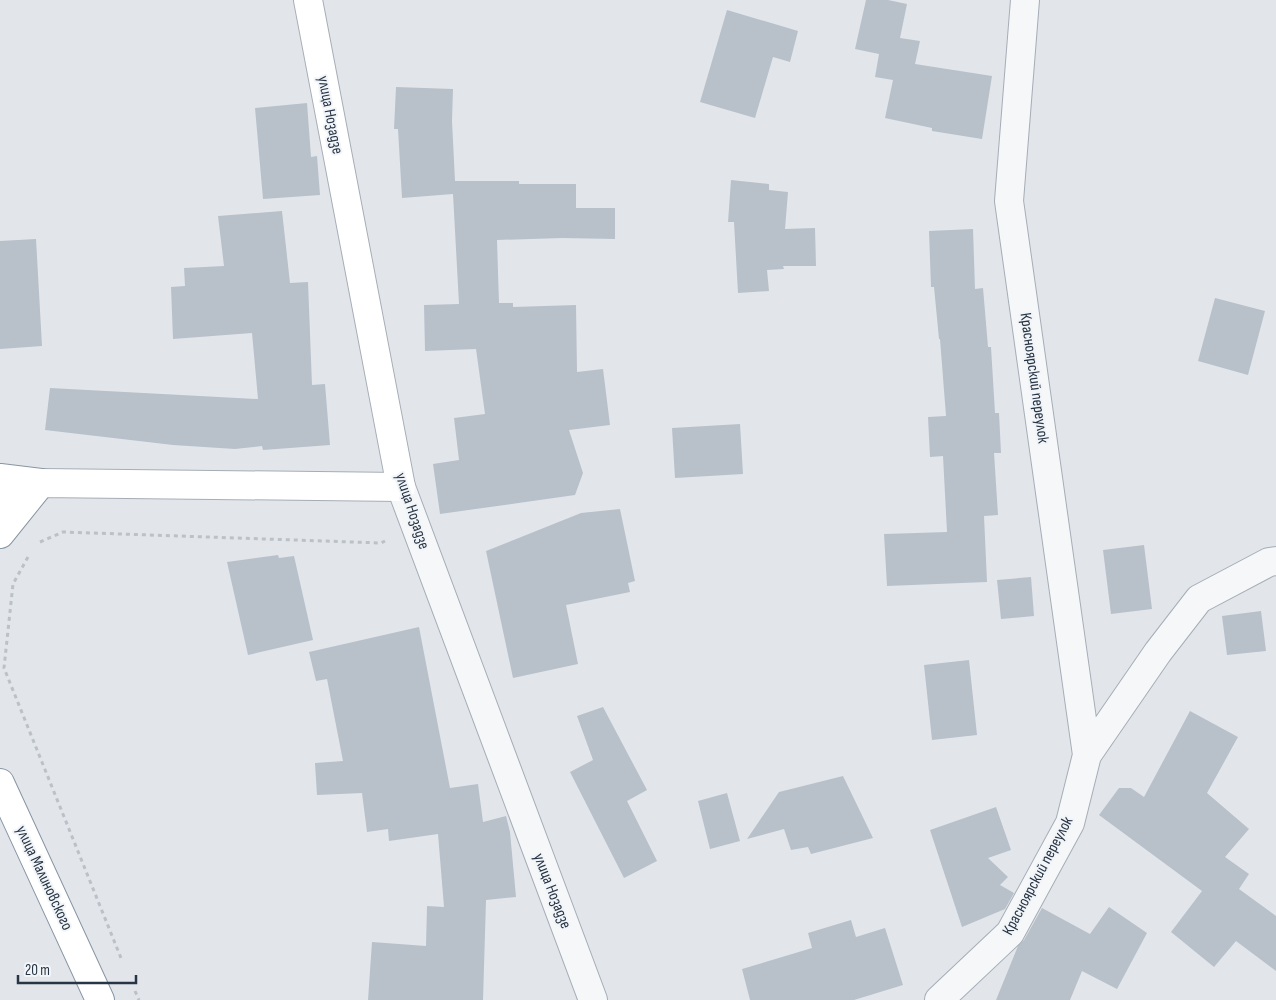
<svg xmlns="http://www.w3.org/2000/svg" width="1276" height="1000" viewBox="0 0 1276 1000" font-family="'Sofia Sans Condensed',sans-serif">
  <style>
    .building { fill: #b8c0ca }
    .lines { fill: none; stroke-linecap: round; stroke-linejoin: round }
    .street-casing { stroke: #a6adb6; stroke-width: 30 }
    .secondary-casing { stroke: #a6adb6; stroke-width: 30 }
    .highway-casing { stroke: #8895a4; stroke-width: 30 }
    .path { stroke: #bcc1c7; stroke-width: 3; stroke-dasharray: 4 4; stroke-linecap: butt }
    .street { stroke: #f5f7f9; stroke-width: 28 }
    .secondary { stroke: #fff; stroke-width: 28 }
    .highway { stroke: #fff; stroke-width: 28 }
    .labels { text-anchor: middle; dominant-baseline: central; stroke-width: 4; stroke-linejoin: round; paint-order: stroke }
    .street-label { font-size: 16px; fill: #283545; stroke: #f2f5f8 }
  </style>
  <rect width="100%" height="100%" fill="#e2e6eb"/>
  <path class="building" d="M 866,0 L 888,0 L 907,4 L 900,38 L 920,41 L 915,64 L 992,76 L 982,139 L 932,131 L 932,128 L 885,118 L 893,80 L 875,77 L 879,54 L 855,49 Z
    M 727,10 L 798,31 L 790,62 L 773,57 L 755,118 L 700,102 Z
    M 396,87 L 453,89 L 452,121 L 455,181 L 519,181 L 519,184 L 576,184 L 576,208 L 615,208 L 615,239 L 562,238 L 497,240 L 499,303 L 513,303 L 513,307 L 576,305 L 577,372 L 603,369 L 610,425 L 569,430 L 583,473 L 575,495 L 440,514 L 433,464 L 459,460 L 454,418 L 485,414 L 476,349 L 425,351 L 424,305 L 459,304 L 453,194 L 402,198 L 398,129 L 394,129 Z
    M 307,103 L 311,157 L 317,156 L 320,195 L 263,199 L 255,108 Z
    M 731,180 L 769,184 L 769,190 L 788,192 L 785,229 L 815,228 L 816,266 L 783,266 L 784,269 L 767,270 L 769,291 L 738,293 L 734,222 L 728,222 Z
    M 282,211 L 290,283 L 308,282 L 312,385 L 325,384 L 330,445 L 263,450 L 262,446 L 235,449 L 173,445 L 45,430 L 50,388 L 258,399 L 252,333 L 173,339 L 171,287 L 185,286 L 184,268 L 224,266 L 218,216 Z
    M 973,229 L 975,289 L 983,288 L 988,347 L 991,347 L 995,413 L 999,413 L 1001,453 L 994,453 L 998,515 L 984,516 L 987,582 L 887,586 L 884,534 L 947,532 L 943,456 L 930,457 L 928,417 L 946,416 L 940,339 L 939,339 L 934,287 L 931,287 L 929,231 Z
    M 36,239 L 42,346 L 0,349 L 0,241 Z
    M 1215,298 L 1265,311 L 1248,375 L 1198,361 Z
    M 740,424 L 743,474 L 675,478 L 672,428 Z
    M 620,509 L 635,581 L 628,583 L 630,592 L 566,605 L 578,664 L 513,678 L 486,551 L 581,513 Z
    M 1144,545 L 1152,609 L 1111,614 L 1103,550 Z
    M 278,555 L 279,558 L 294,556 L 313,640 L 248,655 L 227,562 Z
    M 1031,577 L 1034,616 L 1001,619 L 997,580 Z
    M 1261,611 L 1266,651 L 1227,655 L 1222,616 Z
    M 419,627 L 450,788 L 478,784 L 483,822 L 506,816 L 510,832 L 516,897 L 486,900 L 483,1000 L 368,1000 L 372,942 L 426,946 L 427,906 L 444,907 L 438,834 L 389,841 L 388,829 L 367,832 L 362,793 L 317,795 L 315,763 L 343,761 L 327,679 L 316,681 L 309,652 Z
    M 969,660 L 977,735 L 932,740 L 924,665 Z
    M 603,707 L 647,790 L 627,801 L 657,861 L 624,878 L 570,772 L 593,760 L 577,716 Z
    M 1190,711 L 1238,737 L 1207,793 L 1249,829 L 1225,857 L 1249,874 L 1239,889 L 1276,916 L 1276,971 L 1236,941 L 1214,967 L 1171,932 L 1202,891 L 1099,815 L 1119,788 L 1131,788 L 1144,797 Z
    M 843,776 L 873,838 L 811,854 L 808,847 L 791,850 L 784,829 L 747,839 L 779,792 Z
    M 727,793 L 740,841 L 710,849 L 698,801 Z
    M 996,807 L 1011,850 L 988,858 L 1008,877 L 1000,885 L 1014,893 L 1005,909 L 962,927 L 930,830 Z
    M 1109,907 L 1147,933 L 1117,989 L 1082,971 L 1070,1000 L 996,1000 L 1018,946 L 1024,940 L 1042,908 L 1090,934 Z
    M 851,920 L 856,937 L 885,928 L 903,985 L 854,1000 L 750,1000 L 742,969 L 812,948 L 808,933 Z"/>
  <g class="lines">
    <defs>
      <path id="street" d="M 401,487 L 593,1000
        M 1087,755 L 1158,652 L 1199,599 L 1269,562 L 1276,561
        M 939,1000 L 1010,933 L 1070,823 L 1087,755 L 1009,201 L 1025,0"/>
      <path id="secondary" d="M 0,501 L 41,483 L 401,487 L 308,0"/>
      <path id="highway" d="M 0,478 L 41,483
        M 0,534 L 41,483
        M 0,783 L 100,1000"/>
    </defs>
    <use href="#street" class="street-casing"/>
    <use href="#secondary" class="secondary-casing"/>
    <use href="#highway" class="highway-casing"/>
    <path class="path" d="M 40,542 L 63,532 L 381,543 L 385,541
      M 28,557 L 13,584 L 4,668 L 121,958
      M 135,991 L 139,1000"/>
    <use href="#street" class="street"/>
    <use href="#secondary" class="secondary"/>
    <use href="#highway" class="highway"/>
  </g>
  <g class="labels">
    <g class="street-label">
      <text transform="translate(330 115) rotate(79)">улица Нозадзе</text>
      <text transform="translate(1034 378) rotate(82)">Красноярский переулок</text>
      <text transform="translate(412 511) rotate(72)">улица Нозадзе</text>
      <text transform="translate(1038 876) rotate(-62)">Красноярский переулок</text>
      <text transform="translate(44 878) rotate(65)">улица Малиновского</text>
      <text transform="translate(552 891) rotate(69)">улица Нозадзе</text>
    </g>
  </g>
  <path d="M18 975v8h118v-8" fill="none" stroke="#283545" stroke-width="2.5"/>
  <text x="25" y="975" font-size="15" fill="#283545" stroke="#f2f5f8" stroke-width="4" paint-order="stroke">20 m</text>
</svg>
